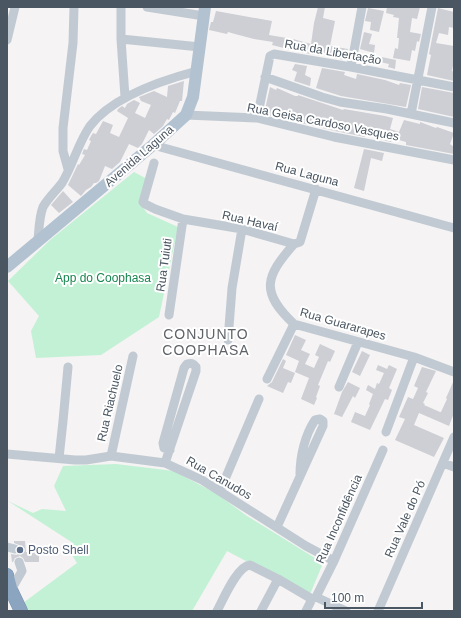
<svg xmlns="http://www.w3.org/2000/svg" width="461" height="618" viewBox="0 0 461 618" font-family="Arial,sans-serif">
  <style>
    .green { fill: #c3f1d5 }
    .building { fill: #cdcfd5 }
    .lines { fill: none; stroke-linecap: round; stroke-linejoin: round }
    .highway-casing { stroke: #7690ad; stroke-width: 14 }
    .minor { stroke: #c1cad2; stroke-width: 9 }
    .major { stroke: #b3c2d1; stroke-width: 12 }
    .highway { stroke: #8ba5c1; stroke-width: 13 }
    .service-dot { fill: #5c6f8a; stroke: #fff; stroke-width: 1.5 }
    .labels { text-anchor: middle; dominant-baseline: central; stroke-width: 4; stroke-linejoin: round; paint-order: stroke }
    .street-label { font-size: 12px; fill: #4a5661; stroke: #fff }
    .park-label { font-size: 12px; fill: #17864f; stroke: #fff }
    .service-label { font-size: 12px; fill: #4e5e75; stroke: #fff; text-anchor: start }
    .quarter-label { font-size: 14px; letter-spacing: 1px; fill: #5f6368; stroke: #fff }
  </style>
  <rect width="100%" height="100%" fill="#f5f3f3"/>
  <path class="green" d="M 134,172 L 147,179 L 140,203 L 147,213 L 178,227 L 159,317 L 101,355 L 36,358 L 31,331 L 39,316 L 8,281 L 50,240 Z
    M 116,464 L 174,471 L 217,494 L 247,516 L 323,563 L 311,592 L 309,594 L 227,551 L 192,611 L 29,611 L 23,603 L 77,563 L 72,555 L 73,543 L 8,501 L 33,513 L 42,509 L 66,511 L 54,486 L 63,466 Z"/>
  <path class="building" d="M 318,7 L 325,7 L 323,18 L 335,21 L 330,46 L 348,49 L 346,60 L 334,58 L 335,55 L 323,53 L 322,56 L 300,52 L 272,45 L 273,42 L 254,39 L 235,34 L 228,32 L 227,34 L 209,30 L 211,22 L 213,22 L 216,11 L 272,21 L 269,35 L 293,39 L 311,44 L 314,23 Z
    M 387,7 L 420,7 L 417,19 L 412,18 L 410,32 L 421,34 L 419,42 L 417,41 L 415,51 L 412,50 L 410,61 L 393,58 L 395,48 L 398,49 L 399,38 L 397,38 L 399,18 L 393,17 L 394,15 L 386,13 Z
    M 368,8 L 384,11 L 379,32 L 370,30 L 371,22 L 365,21 Z
    M 438,8 L 454,12 L 454,28 L 449,27 L 448,35 L 439,33 L 436,43 L 454,46 L 454,60 L 452,71 L 454,72 L 454,81 L 427,75 L 431,55 L 429,54 Z
    M 364,32 L 372,34 L 369,44 L 375,45 L 374,53 L 360,49 Z
    M 372,55 L 396,60 L 395,69 L 388,67 L 389,64 L 371,60 Z
    M 295,64 L 307,66 L 305,75 L 311,78 L 310,86 L 294,81 L 297,72 L 292,70 Z
    M 322,68 L 345,72 L 344,75 L 356,79 L 357,74 L 385,80 L 399,85 L 400,83 L 411,85 L 406,107 L 341,96 L 316,88 Z
    M 184,81 L 182,101 L 180,101 L 175,113 L 173,112 L 169,120 L 167,119 L 163,126 L 154,134 L 149,130 L 142,144 L 138,148 L 129,144 L 120,162 L 112,169 L 105,166 L 99,181 L 96,183 L 94,183 L 91,187 L 86,190 L 81,196 L 68,185 L 78,164 L 79,165 L 85,155 L 82,154 L 84,149 L 87,150 L 91,141 L 89,140 L 91,136 L 93,133 L 96,134 L 103,121 L 113,125 L 110,133 L 119,137 L 128,118 L 117,111 L 118,109 L 122,106 L 125,108 L 127,104 L 134,100 L 140,103 L 135,113 L 145,118 L 151,105 L 141,101 L 139,97 L 154,91 L 167,97 L 168,86 Z
    M 270,87 L 276,90 L 277,88 L 295,96 L 298,96 L 298,95 L 343,110 L 344,109 L 385,116 L 393,118 L 390,129 L 399,132 L 404,120 L 420,124 L 420,122 L 436,128 L 437,127 L 454,133 L 450,144 L 454,147 L 454,154 L 406,145 L 406,142 L 392,138 L 391,142 L 365,135 L 365,137 L 335,131 L 264,114 Z
    M 422,87 L 454,93 L 454,117 L 418,109 Z
    M 364,149 L 384,153 L 382,161 L 371,158 L 364,191 L 354,188 Z
    M 63,191 L 73,202 L 59,213 L 51,205 Z
    M 295,335 L 306,340 L 301,350 L 310,354 L 305,364 L 314,368 L 319,357 L 315,355 L 320,344 L 335,351 L 330,362 L 328,361 L 318,385 L 320,386 L 316,397 L 317,398 L 314,405 L 301,399 L 309,378 L 295,372 L 299,361 L 286,355 Z
    M 362,351 L 370,355 L 360,376 L 352,372 Z
    M 283,359 L 286,361 L 283,368 L 295,373 L 291,383 L 288,382 L 283,393 L 267,386 L 272,382 Z
    M 378,365 L 387,369 L 389,365 L 397,369 L 389,388 L 392,390 L 388,400 L 385,399 L 370,430 L 351,422 L 355,412 L 365,416 L 370,405 L 369,404 L 373,394 L 366,390 L 368,385 L 375,389 L 377,383 L 379,384 L 384,373 L 376,370 Z
    M 422,367 L 436,371 L 426,392 L 428,393 L 423,403 L 425,404 L 424,405 L 440,412 L 441,412 L 447,399 L 446,398 L 454,380 L 454,413 L 449,426 L 419,413 L 414,425 L 444,438 L 434,457 L 395,440 L 405,419 L 399,417 L 408,397 L 413,399 L 418,388 L 414,386 Z
    M 348,382 L 360,388 L 355,398 L 353,396 L 342,417 L 334,414 L 342,392 Z
    M 14,541 L 25,541 L 26,552 L 39,552 L 39,562 L 25,562 L 23,558 L 20,556 L 15,558 L 13,562 L 12,562 L 11,554 L 17,555 L 21,550 L 19,545 L 14,543 Z"/>
  <g class="lines">
    <defs>
      <path id="highway" d="M 7,575 L 11,590 L 21,611"/>
    </defs>
    <use href="#highway" class="highway-casing"/>
    <path class="minor" d="M 121,7 L 121,39 L 125,97
      M 147,7 L 204,16
      M 121,39 L 200,47
      M 7,40 L 15,7
      M 351,67 L 362,7
      M 265,77 L 322,97 L 340,102 L 387,109 L 454,123
      M 411,114 L 432,7
      M 186,115 L 257,118 L 334,137 L 454,160
      M 257,118 L 270,56 L 274,54 L 351,67 L 454,87
      M 153,145 L 454,228
      M 154,163 L 143,202 L 145,204 L 155,209 L 183,219 L 242,229 L 294,244 L 300,242 L 316,189
      M 68,169 L 63,151 L 63,128 L 73,43 L 74,7
      M 38,240 C 39,230 39,217 43,207 C 48,198 56,191 62,183 C 73,165 78,143 90,126 C 113,96 163,80 197,71
      M 294,244 C 265,277 260,292 294,324 L 414,357 L 454,372
      M 169,315 L 183,219
      M 228,340 L 232,288 L 242,229
      M 267,379 L 294,324
      M 339,387 L 358,342
      M 386,432 L 414,357
      M 7,454 L 75,460 L 86,460 L 111,456 L 165,463 L 202,480 L 306,546 L 334,561
      M 111,456 L 133,356
      M 59,458 L 63,421 L 68,367
      M 165,463 L 196,371 L 196,367 C 193,363 191,363 187,364 L 184,368 L 163,443 L 164,448 L 170,450
      M 443,463 L 454,467
      M 220,491 L 259,399
      M 277,527 L 323,426 L 323,421 L 320,419 L 315,420 C 305,435 300,456 300,474
      M 7,547 L 15,549
      M 11,590 L 22,571 L 19,562
      M 316,597 L 334,561 L 383,450
      M 217,611 C 223,600 237,566 250,565 L 278,579 L 312,599 L 316,597 L 346,611
      M 261,611 L 278,579
      M 306,611 L 312,599
      M 378,611 L 454,437"/>
    <path class="major" d="M 7,267 L 153,145 L 186,115 L 193,97 L 205,7"/>
    <use href="#highway" class="highway"/>
  </g>
  <circle class="service-dot" cx="20" cy="550" r="4"/>
  <g class="labels">
    <g class="street-label">
      <text transform="translate(333 52) rotate(10)">Rua da Libertação</text>
      <text transform="translate(323 122) rotate(11)">Rua Geisa Cardoso Vasques</text>
      <text transform="translate(139 156) rotate(-41)">Avenida Laguna</text>
      <text transform="translate(307 174) rotate(15)">Rua Laguna</text>
      <text transform="translate(250 221) rotate(13)">Rua Havaí</text>
      <text transform="translate(164 265) rotate(-82)">Rua Tuiuti</text>
      <text transform="translate(343 324) rotate(16)">Rua Guararapes</text>
      <text transform="translate(110 403) rotate(-77)">Rua Riachuelo</text>
      <text transform="translate(219 478) rotate(30)">Rua Canudos</text>
      <text transform="translate(339 519) rotate(-66)">Rua Inconfidência</text>
      <text transform="translate(405 519) rotate(-66)">Rua Vale do Pó</text>
    </g>
    <g class="park-label">
      <text x="103" y="278">App do Coophasa</text>
    </g>
    <g class="service-label">
      <text x="28" y="550">Posto Shell</text>
    </g>
    <g class="quarter-label">
      <text x="206" y="334">CONJUNTO<tspan x="206" dy="16">COOPHASA</tspan></text>
    </g>
  </g>
  <rect width="461" height="618" fill="none" stroke="#4a5661" stroke-width="16"/>
  <path d="M325 602v6h97v-6" fill="none" stroke="#4a5661" stroke-width="2"/>
  <text x="331" y="602" font-size="12" fill="#4a5661" stroke="#ffffff" stroke-width="3" paint-order="stroke">100 m</text>
</svg>
